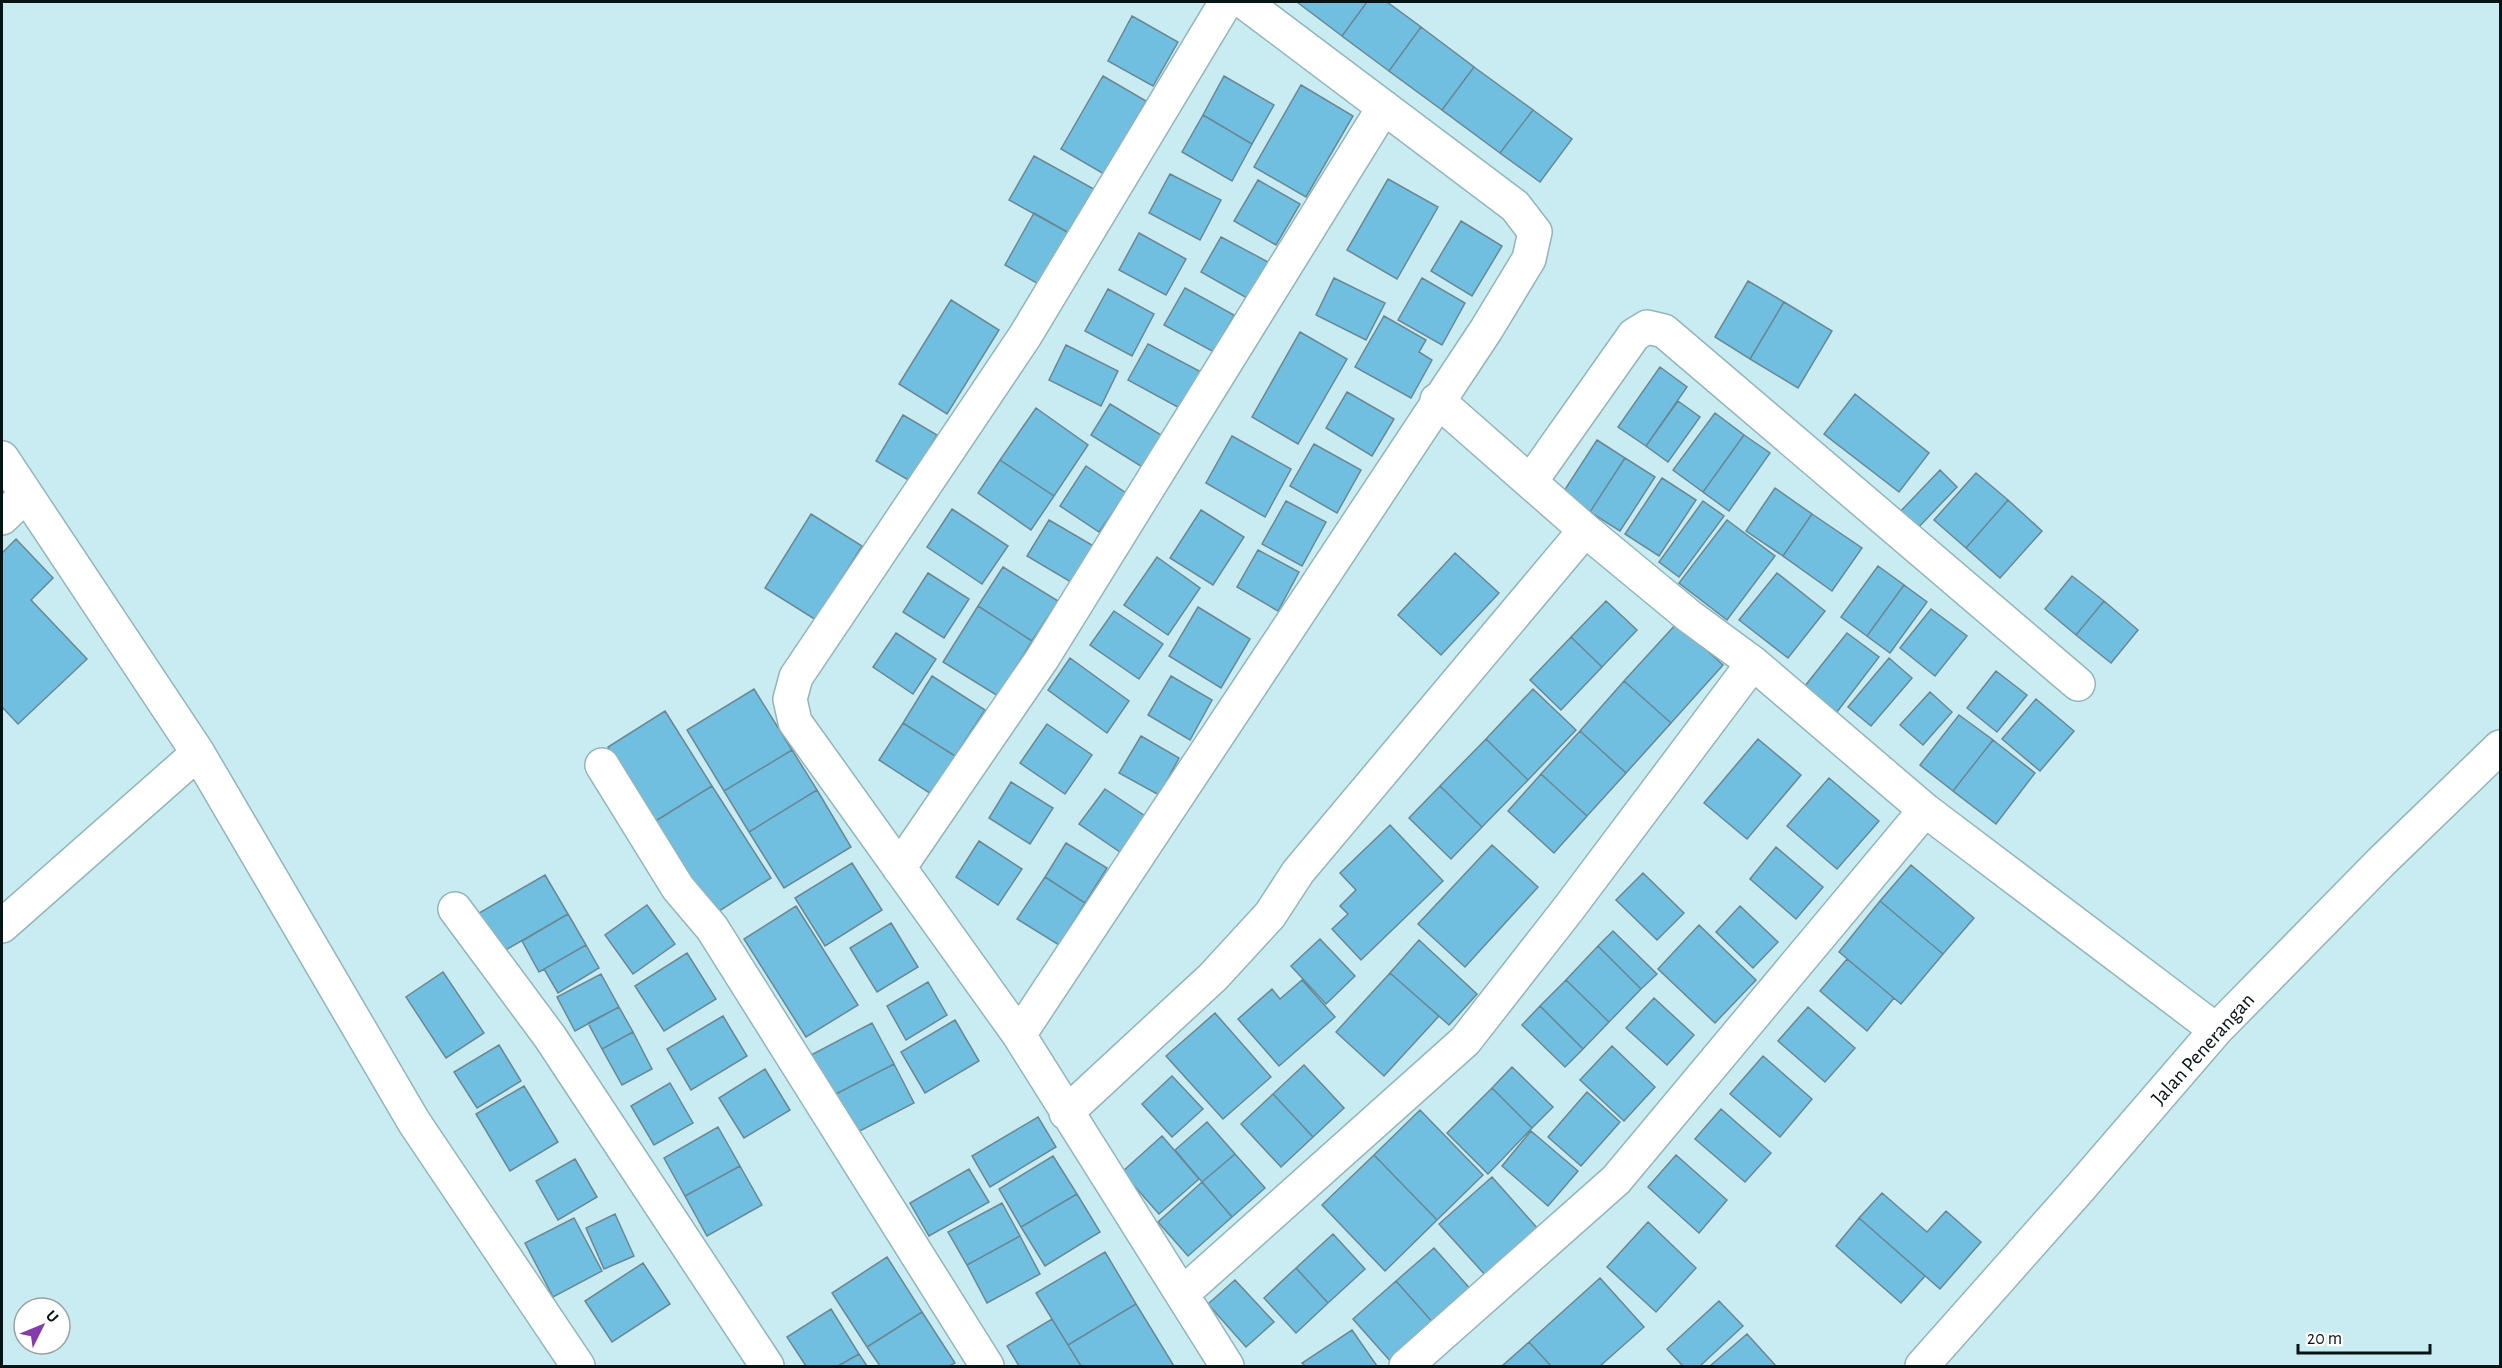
<svg xmlns="http://www.w3.org/2000/svg" width="2502" height="1368" viewBox="0 0 2502 1368" font-family="'Alegreya Sans',sans-serif">
  <style>
    .building { fill: #70bfe0; stroke: #6a8794; stroke-width: 1.5 }
    .lines { fill: none; stroke-linecap: round; stroke-linejoin: round }
    .minor-casing { stroke: #93b5b9; stroke-width: 36 }
    .minor { stroke: #fff; stroke-width: 33 }
    .labels { text-anchor: middle; dominant-baseline: central; stroke-width: 5; stroke-linejoin: round; paint-order: stroke }
    .street-label { font-size: 21px; fill: #071416; stroke: #fff }
  </style>
  <rect width="100%" height="100%" fill="#c8ecf1"/>
  <path class="building" d="M 1297,2 L 1367,2 L 1342,36 Z
    M 1367,2 L 1387,2 L 1421,27 L 1389,71 L 1342,36 Z
    M 1132,16 L 1178,42 L 1153,86 L 1108,61 Z
    M 1421,27 L 1474,67 L 1442,110 L 1389,71 Z
    M 1474,67 L 1533,110 L 1500,153 L 1442,110 Z
    M 1103,76 L 1146,101 L 1104,174 L 1061,149 Z
    M 1224,76 L 1274,105 L 1252,144 L 1203,115 Z
    M 1301,85 L 1353,116 L 1306,197 L 1254,167 Z
    M 1533,110 L 1572,139 L 1540,182 L 1500,153 Z
    M 1203,115 L 1252,144 L 1232,181 L 1182,152 Z
    M 1034,156 L 1101,193 L 1076,237 L 1009,200 Z
    M 1170,174 L 1221,200 L 1200,240 L 1149,213 Z
    M 1388,179 L 1438,207 L 1397,279 L 1347,250 Z
    M 1258,180 L 1300,204 L 1276,245 L 1234,221 Z
    M 1034,213 L 1071,234 L 1042,286 L 1005,265 Z
    M 1461,221 L 1502,246 L 1472,296 L 1431,271 Z
    M 1139,233 L 1186,259 L 1166,295 L 1119,270 Z
    M 1221,237 L 1268,262 L 1247,298 L 1201,272 Z
    M 1334,278 L 1385,303 L 1366,340 L 1316,315 Z
    M 1422,278 L 1465,303 L 1442,345 L 1398,320 Z
    M 1748,281 L 1784,302 L 1750,359 L 1715,337 Z
    M 1185,288 L 1234,315 L 1214,352 L 1164,325 Z
    M 1108,289 L 1154,314 L 1132,356 L 1085,331 Z
    M 951,300 L 999,330 L 947,414 L 899,384 Z
    M 1784,302 L 1832,331 L 1798,388 L 1750,359 Z
    M 1384,316 L 1426,340 L 1419,352 L 1432,360 L 1411,398 L 1355,367 Z
    M 1300,332 L 1347,359 L 1298,444 L 1252,417 Z
    M 1148,344 L 1205,374 L 1185,411 L 1128,380 Z
    M 1066,345 L 1118,371 L 1101,406 L 1049,380 Z
    M 1660,367 L 1687,387 L 1646,446 L 1618,427 Z
    M 1347,392 L 1394,419 L 1372,456 L 1326,428 Z
    M 1855,394 L 1929,453 L 1899,492 L 1824,434 Z
    M 1678,401 L 1700,417 L 1668,462 L 1646,446 Z
    M 1110,404 L 1166,438 L 1147,470 L 1091,435 Z
    M 1036,408 L 1088,445 L 1054,496 L 1000,460 Z
    M 1715,413 L 1744,435 L 1703,492 L 1673,470 Z
    M 903,415 L 937,435 L 910,481 L 876,461 Z
    M 1744,435 L 1770,453 L 1729,511 L 1703,492 Z
    M 1232,436 L 1291,469 L 1265,517 L 1206,483 Z
    M 1597,440 L 1625,458 L 1590,512 L 1562,494 Z
    M 1314,444 L 1361,470 L 1337,513 L 1290,486 Z
    M 1625,458 L 1655,477 L 1620,531 L 1590,512 Z
    M 1000,460 L 1054,496 L 1031,530 L 978,493 Z
    M 1086,466 L 1126,493 L 1099,532 L 1060,506 Z
    M 1940,470 L 1957,487 L 1914,532 L 1897,515 Z
    M 1976,473 L 2008,500 L 1966,548 L 1934,520 Z
    M 1662,478 L 1696,500 L 1659,556 L 1625,534 Z
    M 1775,488 L 1812,514 L 1783,556 L 1746,531 Z
    M 2008,500 L 2042,531 L 2000,578 L 1966,548 Z
    M 1286,501 L 1326,522 L 1302,566 L 1262,544 Z
    M 1703,501 L 1724,516 L 1679,577 L 1659,562 Z
    M 952,509 L 1008,546 L 982,584 L 927,547 Z
    M 1201,510 L 1244,537 L 1213,585 L 1170,558 Z
    M 811,514 L 862,546 L 816,620 L 765,588 Z
    M 1812,514 L 1862,548 L 1832,591 L 1783,556 Z
    M 1049,520 L 1097,548 L 1076,585 L 1027,556 Z
    M 1727,520 L 1775,556 L 1727,620 L 1679,583 Z
    M 16,539 L 53,578 L 31,600 L 87,659 L 18,724 L 3,708 L 2,710 L 2,553 Z
    M 1258,550 L 1299,572 L 1278,611 L 1237,587 Z
    M 1455,553 L 1499,593 L 1441,655 L 1398,615 Z
    M 1157,557 L 1200,588 L 1168,635 L 1124,605 Z
    M 1878,566 L 1904,585 L 1867,636 L 1841,617 Z
    M 1003,567 L 1058,601 L 1032,641 L 978,606 Z
    M 928,573 L 969,599 L 944,638 L 903,612 Z
    M 1777,573 L 1825,611 L 1788,658 L 1739,620 Z
    M 2072,576 L 2104,601 L 2076,635 L 2045,609 Z
    M 1904,585 L 1927,602 L 1890,653 L 1867,636 Z
    M 1606,601 L 1637,630 L 1602,667 L 1571,637 Z
    M 2104,601 L 2138,630 L 2111,663 L 2076,635 Z
    M 978,606 L 1032,641 L 998,696 L 943,662 Z
    M 1198,607 L 1250,639 L 1221,688 L 1169,656 Z
    M 1931,609 L 1967,636 L 1935,676 L 1900,648 Z
    M 1114,611 L 1163,644 L 1139,679 L 1090,645 Z
    M 1677,623 L 1723,665 L 1671,723 L 1624,681 Z
    M 896,633 L 936,659 L 913,694 L 873,667 Z
    M 1847,633 L 1879,657 L 1837,712 L 1805,686 Z
    M 1571,637 L 1602,667 L 1561,710 L 1530,680 Z
    M 1070,658 L 1129,701 L 1107,733 L 1048,690 Z
    M 1889,658 L 1912,678 L 1871,726 L 1848,707 Z
    M 1996,671 L 2027,695 L 1997,732 L 1967,708 Z
    M 932,676 L 985,710 L 955,756 L 903,723 Z
    M 1171,676 L 1212,700 L 1190,740 L 1148,715 Z
    M 1624,681 L 1671,723 L 1626,773 L 1580,731 Z
    M 754,689 L 792,750 L 724,791 L 687,730 Z
    M 1533,689 L 1576,730 L 1528,780 L 1486,739 Z
    M 1930,692 L 1952,712 L 1923,745 L 1900,725 Z
    M 2036,699 L 2074,731 L 2040,771 L 2002,739 Z
    M 665,711 L 712,786 L 654,822 L 608,747 Z
    M 1959,715 L 1993,740 L 1953,791 L 1920,765 Z
    M 903,723 L 955,756 L 931,794 L 879,760 Z
    M 1047,724 L 1092,755 L 1065,794 L 1020,763 Z
    M 1580,731 L 1626,773 L 1587,816 L 1541,774 Z
    M 1141,736 L 1179,758 L 1159,795 L 1119,773 Z
    M 1486,739 L 1528,780 L 1482,827 L 1440,786 Z
    M 1758,739 L 1801,775 L 1747,839 L 1704,803 Z
    M 1993,740 L 2035,773 L 1996,824 L 1953,791 Z
    M 792,750 L 817,790 L 749,832 L 724,791 Z
    M 1541,774 L 1587,816 L 1554,853 L 1508,811 Z
    M 1829,778 L 1879,821 L 1837,869 L 1787,826 Z
    M 1011,782 L 1053,808 L 1030,844 L 989,818 Z
    M 712,786 L 771,878 L 713,915 L 654,822 Z
    M 1440,786 L 1482,827 L 1451,859 L 1409,818 Z
    M 1105,789 L 1145,816 L 1120,852 L 1079,824 Z
    M 817,790 L 851,847 L 784,888 L 749,832 Z
    M 1390,825 L 1443,881 L 1361,960 L 1332,929 L 1348,914 L 1340,906 L 1356,890 L 1340,873 Z
    M 979,841 L 1022,869 L 998,905 L 956,877 Z
    M 1066,843 L 1107,868 L 1085,903 L 1045,877 Z
    M 1492,845 L 1538,887 L 1465,967 L 1418,924 Z
    M 1776,847 L 1823,887 L 1796,919 L 1750,879 Z
    M 852,863 L 882,910 L 825,946 L 795,898 Z
    M 1911,865 L 1974,918 L 1943,954 L 1880,901 Z
    M 1643,873 L 1684,913 L 1657,940 L 1616,900 Z
    M 545,875 L 568,914 L 497,955 L 474,916 Z
    M 1045,877 L 1085,903 L 1059,945 L 1017,919 Z
    M 1880,901 L 1943,954 L 1901,1004 L 1839,952 Z
    M 647,905 L 675,944 L 633,974 L 605,935 Z
    M 796,906 L 858,1005 L 806,1037 L 744,939 Z
    M 1740,906 L 1778,942 L 1753,968 L 1716,932 Z
    M 568,914 L 586,945 L 539,972 L 522,941 Z
    M 891,923 L 918,967 L 877,992 L 850,948 Z
    M 1699,925 L 1756,980 L 1715,1023 L 1658,969 Z
    M 1613,931 L 1657,974 L 1641,989 L 1598,946 Z
    M 1320,939 L 1355,976 L 1326,1004 L 1291,966 Z
    M 1419,940 L 1477,994 L 1449,1025 L 1390,973 Z
    M 586,945 L 599,968 L 558,993 L 544,969 Z
    M 1598,946 L 1641,989 L 1609,1022 L 1566,980 Z
    M 687,953 L 716,999 L 664,1031 L 635,986 Z
    M 1847,959 L 1894,998 L 1867,1031 L 1820,991 Z
    M 443,972 L 484,1033 L 446,1058 L 406,997 Z
    M 1390,973 L 1439,1016 L 1384,1076 L 1336,1032 Z
    M 601,974 L 619,1007 L 575,1031 L 557,997 Z
    M 1302,980 L 1335,1017 L 1279,1066 L 1238,1019 L 1272,989 L 1280,999 Z
    M 1566,980 L 1609,1022 L 1583,1049 L 1540,1006 Z
    M 928,982 L 947,1015 L 906,1040 L 887,1006 Z
    M 1654,998 L 1694,1035 L 1667,1065 L 1626,1028 Z
    M 1540,1006 L 1583,1049 L 1565,1067 L 1522,1025 Z
    M 619,1007 L 633,1032 L 602,1049 L 588,1023 Z
    M 1808,1007 L 1855,1048 L 1825,1082 L 1778,1041 Z
    M 1215,1013 L 1271,1077 L 1223,1119 L 1166,1056 Z
    M 723,1016 L 747,1056 L 691,1090 L 667,1049 Z
    M 955,1020 L 979,1061 L 925,1093 L 901,1052 Z
    M 872,1023 L 894,1064 L 832,1096 L 811,1055 Z
    M 633,1032 L 652,1069 L 622,1085 L 602,1049 Z
    M 499,1045 L 521,1081 L 477,1108 L 454,1072 Z
    M 1612,1046 L 1655,1087 L 1624,1121 L 1580,1080 Z
    M 1763,1056 L 1812,1099 L 1780,1137 L 1730,1094 Z
    M 894,1064 L 914,1103 L 852,1135 L 832,1096 Z
    M 1304,1065 L 1344,1108 L 1313,1137 L 1273,1094 Z
    M 1512,1067 L 1553,1107 L 1532,1128 L 1492,1088 Z
    M 765,1069 L 790,1110 L 744,1138 L 719,1098 Z
    M 1172,1076 L 1203,1109 L 1172,1137 L 1142,1104 Z
    M 670,1083 L 693,1123 L 654,1145 L 631,1106 Z
    M 524,1086 L 558,1142 L 510,1171 L 476,1114 Z
    M 1492,1088 L 1532,1128 L 1488,1174 L 1447,1133 Z
    M 1587,1092 L 1620,1122 L 1581,1166 L 1548,1137 Z
    M 1273,1094 L 1313,1137 L 1281,1167 L 1241,1124 Z
    M 1721,1109 L 1771,1153 L 1745,1182 L 1695,1139 Z
    M 1420,1110 L 1483,1175 L 1437,1220 L 1374,1155 Z
    M 1038,1117 L 1056,1147 L 990,1187 L 972,1156 Z
    M 1207,1122 L 1235,1154 L 1202,1182 L 1175,1150 Z
    M 718,1127 L 740,1166 L 685,1196 L 664,1158 Z
    M 1531,1131 L 1578,1171 L 1548,1206 L 1502,1166 Z
    M 1162,1136 L 1199,1179 L 1159,1214 L 1122,1172 Z
    M 1235,1154 L 1265,1188 L 1232,1217 L 1202,1182 Z
    M 1374,1155 L 1437,1220 L 1385,1271 L 1322,1205 Z
    M 1676,1155 L 1727,1200 L 1699,1233 L 1648,1187 Z
    M 1053,1156 L 1077,1194 L 1021,1227 L 999,1189 Z
    M 575,1159 L 597,1197 L 558,1220 L 536,1181 Z
    M 740,1166 L 762,1205 L 707,1236 L 685,1196 Z
    M 969,1169 L 989,1202 L 929,1236 L 910,1203 Z
    M 1492,1177 L 1539,1230 L 1487,1277 L 1439,1224 Z
    M 1202,1182 L 1232,1217 L 1188,1256 L 1158,1222 Z
    M 1882,1193 L 1927,1232 L 1946,1211 L 1981,1242 L 1940,1289 L 1859,1218 Z
    M 1077,1194 L 1100,1232 L 1045,1266 L 1021,1227 Z
    M 1002,1203 L 1020,1236 L 967,1265 L 948,1232 Z
    M 615,1214 L 634,1256 L 604,1269 L 586,1228 Z
    M 574,1218 L 602,1271 L 553,1297 L 525,1243 Z
    M 1859,1218 L 1925,1276 L 1901,1303 L 1836,1246 Z
    M 1648,1222 L 1696,1268 L 1656,1312 L 1607,1267 Z
    M 1333,1234 L 1365,1269 L 1328,1303 L 1296,1268 Z
    M 1020,1236 L 1040,1274 L 987,1303 L 967,1265 Z
    M 1434,1248 L 1473,1292 L 1435,1325 L 1396,1281 Z
    M 1105,1252 L 1136,1304 L 1068,1345 L 1036,1293 Z
    M 887,1257 L 922,1312 L 867,1347 L 832,1293 Z
    M 643,1263 L 670,1304 L 612,1342 L 585,1301 Z
    M 1296,1268 L 1328,1303 L 1296,1333 L 1264,1298 Z
    M 1600,1278 L 1644,1327 L 1600,1366 L 1551,1366 L 1529,1342 Z
    M 1235,1280 L 1274,1322 L 1246,1347 L 1208,1304 Z
    M 1396,1281 L 1435,1325 L 1392,1363 L 1353,1319 Z
    M 1719,1301 L 1743,1326 L 1700,1366 L 1683,1366 L 1667,1349 Z
    M 1136,1304 L 1174,1366 L 1081,1366 L 1068,1345 Z
    M 831,1309 L 859,1354 L 838,1366 L 806,1366 L 787,1337 Z
    M 922,1312 L 955,1363 L 949,1366 L 880,1366 L 867,1347 Z
    M 1052,1319 L 1081,1366 L 1019,1366 L 1007,1346 Z
    M 1352,1330 L 1377,1366 L 1305,1366 L 1302,1363 Z
    M 1747,1334 L 1776,1366 L 1710,1366 Z
    M 1529,1342 L 1551,1366 L 1502,1366 Z
    M 859,1354 L 867,1366 L 838,1366 Z"/>
  <g class="lines">
    <defs>
      <path id="minor" d="M 1226,2 L 1025,336 L 796,677 L 790,699 L 795,722 L 1019,1035 L 1227,1366
        M 1437,400 L 1585,530 L 1689,616 L 1753,663 L 1925,810 L 2216,1030
        M 2,458 L 198,753 L 414,1122 L 578,1366
        M 1531,481 L 1634,335 L 1647,327 L 1664,331 L 2078,684
        M 2,518 L 26,495
        M 602,765 L 678,888 L 712,928 L 987,1366
        M 899,868 L 1042,659 L 1384,107
        M 455,909 L 550,1037 L 767,1366
        M 2,926 L 198,753
        M 1019,1035 L 1486,330 L 1529,259 L 1535,232 L 1515,206 L 1244,2
        M 1066,1113 L 1213,977 L 1270,915 L 1298,872 L 1585,530
        M 1182,1294 L 1465,1041 L 1569,908 L 1753,663
        M 1406,1366 L 1616,1180 L 1925,810
        M 1922,1366 L 2079,1189 L 2216,1030 L 2381,862 L 2500,747"/>
    </defs>
    <use href="#minor" class="minor-casing"/>
    <use href="#minor" class="minor"/>
  </g>
  <g class="labels">
    <g class="street-label">
      <text transform="translate(2203 1049) rotate(-48)">Jalan Penerangan</text>
    </g>
  </g>
  <rect width="2502" height="1368" fill="none" stroke="#071416" stroke-width="6"/>
  <g transform="translate(42 1326) rotate(47)"><circle r="28" fill="#ffffff" stroke="#9ca1a2" stroke-width="1.5"/>
  <path d="M0-4.5L10 22L0 15L-10 22Z" fill="#853bad"/>
  <text y="-9" font-size="16" font-weight="bold" text-anchor="middle" fill="#071416">U</text>
  </g>
  <path d="M2298 1344v9h132v-9" fill="none" stroke="#071416" stroke-width="3"/>
  <text x="2307" y="1344" font-size="18" fill="#071416" stroke="#ffffff" stroke-width="4.5" paint-order="stroke">20 m</text>
</svg>
